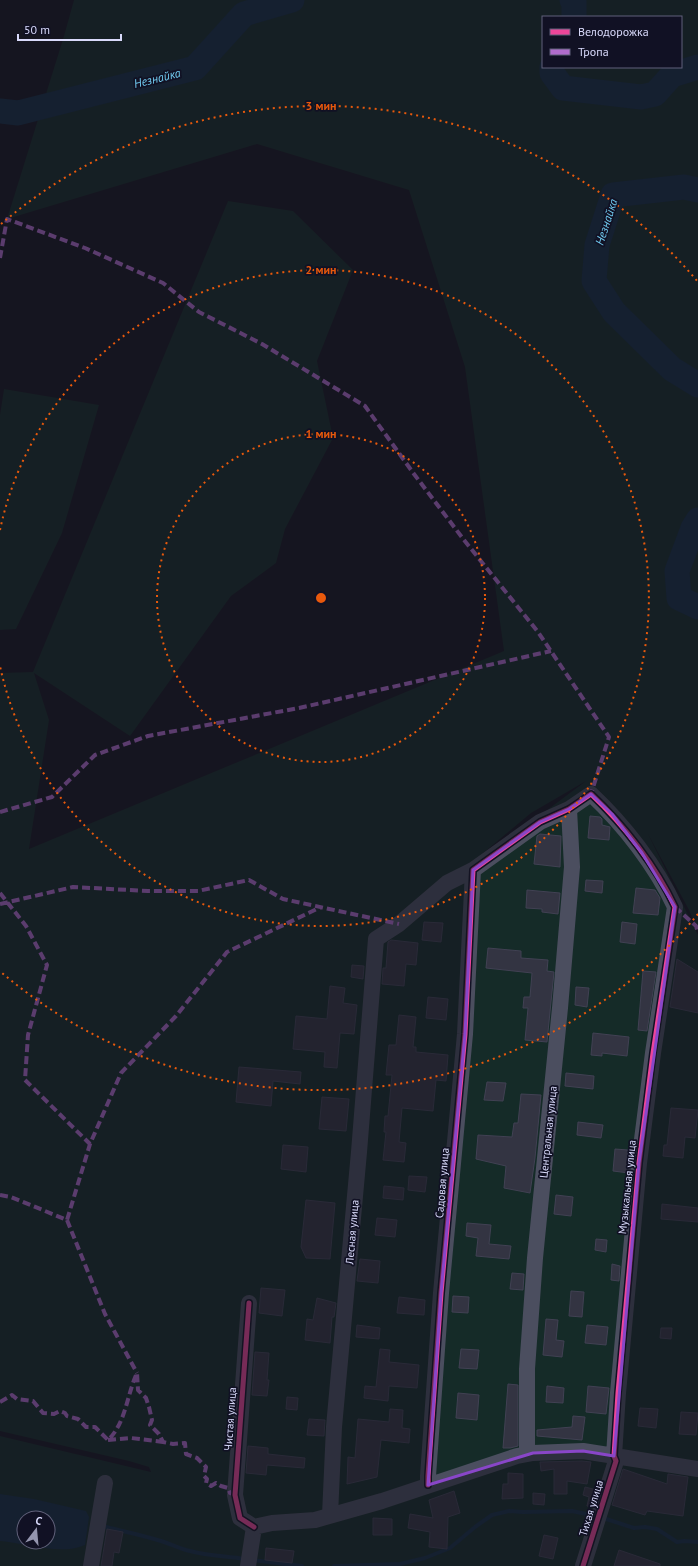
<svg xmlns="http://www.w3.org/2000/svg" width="698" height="1566" viewBox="0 0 698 1566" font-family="'PT Sans',sans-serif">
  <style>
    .green { fill: #152b28; fill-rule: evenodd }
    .water { fill: #142d43; fill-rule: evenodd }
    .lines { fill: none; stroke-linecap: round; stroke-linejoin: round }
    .stream { stroke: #142d43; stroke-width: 4 }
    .river { stroke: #142d43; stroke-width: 25 }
    .building { fill: #333442; stroke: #414153 }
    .minor { stroke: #4b4e5f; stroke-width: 16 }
    .quiet { stroke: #b06ccc; stroke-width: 4; stroke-dasharray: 8 4; stroke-linecap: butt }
    .cycleway-casing { stroke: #111124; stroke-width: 8 }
    .cycleway { stroke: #ed469a; stroke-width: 5 }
    .marked { fill: none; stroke: #8946c8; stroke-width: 3; stroke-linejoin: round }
    .ring { fill: none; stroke: #e8590c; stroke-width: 2; stroke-dasharray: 2 4 }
    .labels { text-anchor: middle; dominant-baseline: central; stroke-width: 3.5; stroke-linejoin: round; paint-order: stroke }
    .street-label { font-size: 11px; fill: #d9dafb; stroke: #111124 }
    .water-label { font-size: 12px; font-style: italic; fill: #71cbf0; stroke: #111124 }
    .centre { fill: #e8590c; stroke: #111124; stroke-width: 2 }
    .ring-label { font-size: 12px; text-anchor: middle; font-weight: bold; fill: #e8590c; stroke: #111124; stroke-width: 3.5; stroke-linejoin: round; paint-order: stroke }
  </style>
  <rect width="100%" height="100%" fill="#151520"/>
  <path class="green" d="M 74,0 L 698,0 L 698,931 L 689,910 L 648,834 L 698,935 L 698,1566 L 0,1566 L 0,1436 L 151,1472 L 149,1467 L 129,1461 L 0,1431 L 0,673 L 33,672 L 228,201 L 293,211 L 353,270 L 317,361 L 333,438 L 285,529 L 276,563 L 231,596 L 130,736 L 34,673 L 49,720 L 29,849 L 504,651 L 465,367 L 409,190 L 257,144 L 7,219 L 64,36 ZM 543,17 L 681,17 L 681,67 L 543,67 ZM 586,781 L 444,887 L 444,886 L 531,813 ZM 24,1518 L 48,1518 L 48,1542 L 24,1542 Z
    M 4,389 L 99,405 L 62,533 L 16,629 L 0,630 L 0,415 Z"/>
  <path class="water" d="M 0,1494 L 34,1499 L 86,1511 L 89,1517 L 85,1545 C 60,1556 26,1543 0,1541 ZM 24,1518 L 48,1518 L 48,1542 L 24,1542 Z"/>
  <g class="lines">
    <path class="stream" d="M 603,1518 L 634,1528 L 645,1527 L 657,1529 L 677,1542 L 684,1541 L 698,1542
      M 102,1526 C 122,1531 142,1535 161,1541 C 171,1544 180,1549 190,1551 C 208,1556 226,1556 245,1559
      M 251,1560 L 302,1566
      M 334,1566 L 400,1564 L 425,1558 L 450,1548 L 475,1527 L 492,1515 L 509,1511 L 523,1512 L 572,1511 L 596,1516"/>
    <path class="river" d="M 572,0 L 574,1 L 574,17
      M 552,67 L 552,73 L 563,88 L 641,97 L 655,94 L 672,75 L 698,67
      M 0,111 L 18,113 L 195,68 L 244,14 L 292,0
      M 698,190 L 684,187 L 613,195 L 597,245 L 594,281 L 614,312 L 672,369 L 698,385
      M 698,520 L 693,528 L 677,571 L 679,598 L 698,607"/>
  </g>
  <path class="building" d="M 590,816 L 600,817 L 602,819 L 602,825 L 610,827 L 609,840 L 588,838 Z
    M 540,834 L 561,836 L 560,867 L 534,864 L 537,836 Z
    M 586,880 L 603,881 L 602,893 L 585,891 Z
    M 636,888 L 655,890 L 660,898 L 658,915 L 633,913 Z
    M 527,890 L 560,893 L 558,914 L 542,912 L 542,909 L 526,908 Z
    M 424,922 L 443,923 L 441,942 L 422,940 Z
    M 622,922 L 637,924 L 635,944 L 620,942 Z
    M 391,940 L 418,943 L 416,965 L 406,964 L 404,986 L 382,984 L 383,968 L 386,968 L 388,942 Z
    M 488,948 L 521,951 L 521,958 L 548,960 L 547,971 L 554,972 L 547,1042 L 525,1040 L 528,1008 L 523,1008 L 524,997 L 530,997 L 532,973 L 486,968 Z
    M 677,959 L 698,972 L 698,1013 L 670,1007 Z
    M 352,965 L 364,966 L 363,979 L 351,977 Z
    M 643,971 L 656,972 L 647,1031 L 638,1030 Z
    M 330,986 L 345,988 L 343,1003 L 357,1005 L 354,1034 L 340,1033 L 337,1068 L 324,1067 L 325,1052 L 293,1049 L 296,1016 L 327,1019 Z
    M 576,987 L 589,988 L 587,1007 L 575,1005 Z
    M 428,997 L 448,999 L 446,1020 L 426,1018 Z
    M 399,1015 L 416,1017 L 413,1047 L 416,1047 L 416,1052 L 448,1055 L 446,1081 L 436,1080 L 433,1111 L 402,1108 L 399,1142 L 406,1143 L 404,1162 L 383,1160 L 386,1132 L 384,1132 L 385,1116 L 388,1116 L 392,1075 L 386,1075 L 389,1045 L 396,1045 Z
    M 593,1033 L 629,1037 L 627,1056 L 602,1053 L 602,1056 L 591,1055 Z
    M 239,1067 L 301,1072 L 300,1084 L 273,1081 L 271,1106 L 236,1102 Z
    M 566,1073 L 594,1076 L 593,1089 L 565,1086 Z
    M 487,1082 L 506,1083 L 503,1101 L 484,1100 Z
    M 521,1094 L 541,1095 L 535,1158 L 530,1193 L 504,1188 L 506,1166 L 476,1159 L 478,1135 L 512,1137 L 514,1123 L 518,1123 Z
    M 322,1097 L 349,1099 L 346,1131 L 319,1129 Z
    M 671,1108 L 698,1110 L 695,1138 L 685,1137 L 683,1158 L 663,1156 L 664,1145 L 667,1145 Z
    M 578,1122 L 603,1125 L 601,1138 L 577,1135 Z
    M 283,1145 L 308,1147 L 306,1172 L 281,1169 Z
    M 615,1149 L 628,1150 L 627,1160 L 630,1161 L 629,1173 L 613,1171 Z
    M 409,1176 L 427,1177 L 425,1192 L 408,1190 Z
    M 384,1186 L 404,1188 L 403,1200 L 383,1198 Z
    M 556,1195 L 573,1197 L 571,1216 L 554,1214 Z
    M 306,1200 L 335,1203 L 330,1259 L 306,1258 L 301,1247 Z
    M 662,1204 L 698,1208 L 698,1222 L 661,1219 Z
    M 377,1218 L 397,1220 L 395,1237 L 375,1235 Z
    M 467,1223 L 491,1225 L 489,1244 L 511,1246 L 509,1259 L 476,1256 L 478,1238 L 466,1236 Z
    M 596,1239 L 607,1240 L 606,1252 L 595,1250 Z
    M 360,1259 L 380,1261 L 378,1283 L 357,1281 Z
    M 612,1264 L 620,1266 L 619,1281 L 611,1280 Z
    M 512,1273 L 524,1274 L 523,1290 L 510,1289 Z
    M 261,1288 L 285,1290 L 282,1316 L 259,1313 Z
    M 571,1291 L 584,1292 L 582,1317 L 569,1316 Z
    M 453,1296 L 469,1297 L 468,1313 L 452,1312 Z
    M 399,1297 L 425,1300 L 424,1315 L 397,1313 Z
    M 317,1298 L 336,1303 L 334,1317 L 332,1317 L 330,1343 L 305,1340 L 307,1319 L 313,1320 Z
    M 546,1319 L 558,1320 L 556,1340 L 564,1341 L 562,1357 L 543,1355 Z
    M 357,1325 L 380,1328 L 379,1339 L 356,1337 Z
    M 587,1325 L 608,1327 L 606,1345 L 585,1343 Z
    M 661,1328 L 672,1328 L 671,1339 L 660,1338 Z
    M 380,1349 L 390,1350 L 389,1362 L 419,1365 L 417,1388 L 389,1386 L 388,1401 L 364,1398 L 365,1386 L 376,1387 Z
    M 461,1349 L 479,1350 L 477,1369 L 459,1368 Z
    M 255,1352 L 269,1353 L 267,1380 L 269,1380 L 267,1396 L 252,1395 Z
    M 508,1384 L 518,1385 L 518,1446 L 510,1448 L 503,1448 Z
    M 547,1386 L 564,1388 L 563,1403 L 546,1402 Z
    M 588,1386 L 609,1388 L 606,1414 L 586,1412 Z
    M 458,1393 L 479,1395 L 477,1420 L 456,1418 Z
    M 287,1397 L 298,1398 L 297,1410 L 286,1409 Z
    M 640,1408 L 658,1409 L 656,1428 L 638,1426 Z
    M 390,1409 L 403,1410 L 402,1428 L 410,1429 L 409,1443 L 381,1440 L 377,1477 L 347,1484 L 348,1457 L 355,1458 L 358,1419 L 389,1422 Z
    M 681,1412 L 698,1413 L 696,1435 L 679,1434 Z
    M 573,1416 L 585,1417 L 582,1440 L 537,1436 L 537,1430 L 572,1427 Z
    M 309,1419 L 325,1420 L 324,1436 L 307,1435 Z
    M 248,1446 L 268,1448 L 268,1454 L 305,1458 L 304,1468 L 267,1465 L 266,1475 L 246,1473 Z
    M 582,1461 L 591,1462 L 587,1484 L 567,1481 L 567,1494 L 554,1494 L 554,1469 L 541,1471 L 540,1462 Z
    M 623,1469 L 667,1484 L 668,1474 L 688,1477 L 683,1516 L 647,1511 L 645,1515 L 612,1505 Z
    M 508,1473 L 523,1474 L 523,1498 L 502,1499 L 503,1484 L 508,1484 Z
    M 585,1487 L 597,1490 L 592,1507 L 587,1506 L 589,1497 L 583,1495 Z
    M 454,1491 L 460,1513 L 448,1517 L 447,1549 L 429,1547 L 430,1532 L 408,1528 L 410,1514 L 433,1518 L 429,1500 Z
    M 533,1493 L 545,1494 L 544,1505 L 533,1504 Z
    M 373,1518 L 392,1519 L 392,1535 L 373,1535 Z
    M 107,1529 L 123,1532 L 119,1553 L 114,1552 L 112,1566 L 101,1566 Z
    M 544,1535 L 558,1538 L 553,1559 L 539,1556 Z
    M 266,1548 L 294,1551 L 292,1563 L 265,1560 Z
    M 619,1550 L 660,1564 L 660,1566 L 614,1566 Z"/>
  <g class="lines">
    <path class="minor" d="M 249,1303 L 235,1495 L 240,1518 L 254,1527
      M 527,1454 L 527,1369 L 535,1258 L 560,1008 L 572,867 L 569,809
      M 428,1485 L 428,1476 L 441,1293 L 465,1034 L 473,870 L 540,822 L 569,809 L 591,794 C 624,825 656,866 675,907 L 653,1053 L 639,1163 L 618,1393 L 614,1456 L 616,1461 L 583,1566
      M 330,1515 L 334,1427 L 359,1152 L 376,939 L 399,924 L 447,883 L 473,870
      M 91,1566 L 105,1483
      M 248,1566 L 254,1527 L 272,1523 L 315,1520 L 382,1501 L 517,1456 L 533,1453 L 583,1451 L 698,1469"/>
    <path class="quiet" d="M 0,258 L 7,219 L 85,248 L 163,283 L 199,312 L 262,344 L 365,406 L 414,474 L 464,540 L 538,632 L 609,737 L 591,794
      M 0,812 L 52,797 L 95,755 L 148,736 L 299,708 L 551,651
      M 0,893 L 26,926 L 47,965 L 28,1035 L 25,1080 L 90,1144
      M 0,904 L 73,887 L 148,891 L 198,891 L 249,880 L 283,899 L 399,924
      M 675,907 L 696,926 L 698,933
      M 0,1195 L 11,1197 L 67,1220 L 90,1144 L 121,1073 L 176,1016 L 227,952 L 321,907
      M 67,1220 L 105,1314 L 137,1373
      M 0,1402 L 12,1395 L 17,1399 L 33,1401 L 43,1413 L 54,1414 L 60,1411 L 65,1413 L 67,1416 L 78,1419 L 86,1427 L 95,1427 L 108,1440 C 126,1423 127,1394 137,1373 L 138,1390 L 146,1398 L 149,1407 L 152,1420 L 150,1425 L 159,1434 L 163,1442 L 173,1444 L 185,1443 L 186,1454 L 197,1458 L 206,1467 L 204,1476 L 207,1479 L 206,1483 L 211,1486 L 216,1483 L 221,1486 L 228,1488 L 230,1493 L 235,1495
      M 108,1440 L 131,1438 L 163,1442"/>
    <defs>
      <path id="cycleway" d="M 249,1303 L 235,1495 L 240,1518 L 254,1527
        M 428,1485 L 428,1476 L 441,1293 L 465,1034 L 473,870 L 540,822 L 569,809 L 591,794 C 624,825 656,866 675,907 L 653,1053 L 639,1163 L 618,1393 L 614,1456 L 616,1461 L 583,1566"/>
    </defs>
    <use href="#cycleway" class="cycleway-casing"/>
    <use href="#cycleway" class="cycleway"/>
  </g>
  <path d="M0 0H698V1566H0ZM 591,794 L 612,814 L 642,853 L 675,907 L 639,1163 L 614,1456 L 583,1451 L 533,1453 L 428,1485 L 441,1293 L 465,1034 L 473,870 L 540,822 L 569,809 Z" fill="#151520" fill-opacity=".55" fill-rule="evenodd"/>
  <path class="marked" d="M 591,794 L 612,814 L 642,853 L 675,907 L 639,1163 L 614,1456 L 583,1451 L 533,1453 L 428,1485 L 441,1293 L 465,1034 L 473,870 L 540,822 L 569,809 Z"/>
  <g class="ring">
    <circle cx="321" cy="598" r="164"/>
    <path d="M0 530A328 328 0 1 1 0 666"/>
    <path d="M698 914A492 492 0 0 1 1 972M1 224A492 492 0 0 1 698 282"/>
  </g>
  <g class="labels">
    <g class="street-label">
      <text transform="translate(548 1132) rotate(-84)">Центральная улица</text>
      <text transform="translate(442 1183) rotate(-85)">Садовая улица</text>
      <text transform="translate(627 1187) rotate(-84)">Музыкальная улица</text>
      <text transform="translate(352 1232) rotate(-85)">Лесная улица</text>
      <text transform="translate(230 1419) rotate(-86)">Чистая улица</text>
      <text transform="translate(591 1508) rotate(-73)">Тихая улица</text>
    </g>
    <g class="water-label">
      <text transform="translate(157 78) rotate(-14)">Незнайка</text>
      <text transform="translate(606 222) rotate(-72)">Незнайка</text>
    </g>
  </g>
  <circle cx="321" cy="598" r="6" class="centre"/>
  <g class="ring-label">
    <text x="321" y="110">3 мин</text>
    <text x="321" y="274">2 мин</text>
    <text x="321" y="438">1 мин</text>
  </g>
  <rect x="542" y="16" width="140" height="52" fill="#111124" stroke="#61617a"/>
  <rect x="550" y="29" width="20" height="6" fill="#ed469a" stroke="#61617a"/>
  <text x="578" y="36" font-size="12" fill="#d9dafb">Велодорожка</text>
  <rect x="550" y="49" width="20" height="6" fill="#b06ccc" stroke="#61617a"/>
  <text x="578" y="56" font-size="12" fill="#d9dafb">Тропа</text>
  <g transform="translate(36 1530) rotate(16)"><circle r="19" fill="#111124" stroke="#61617a"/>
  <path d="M0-3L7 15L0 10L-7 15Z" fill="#9495ae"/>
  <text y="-6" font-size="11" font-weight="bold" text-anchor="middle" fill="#d9dafb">С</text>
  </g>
  <path d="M18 34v6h103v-6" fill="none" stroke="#d9dafb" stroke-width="2"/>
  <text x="24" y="34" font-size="12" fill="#d9dafb" stroke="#111124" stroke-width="3" paint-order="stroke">50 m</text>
</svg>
